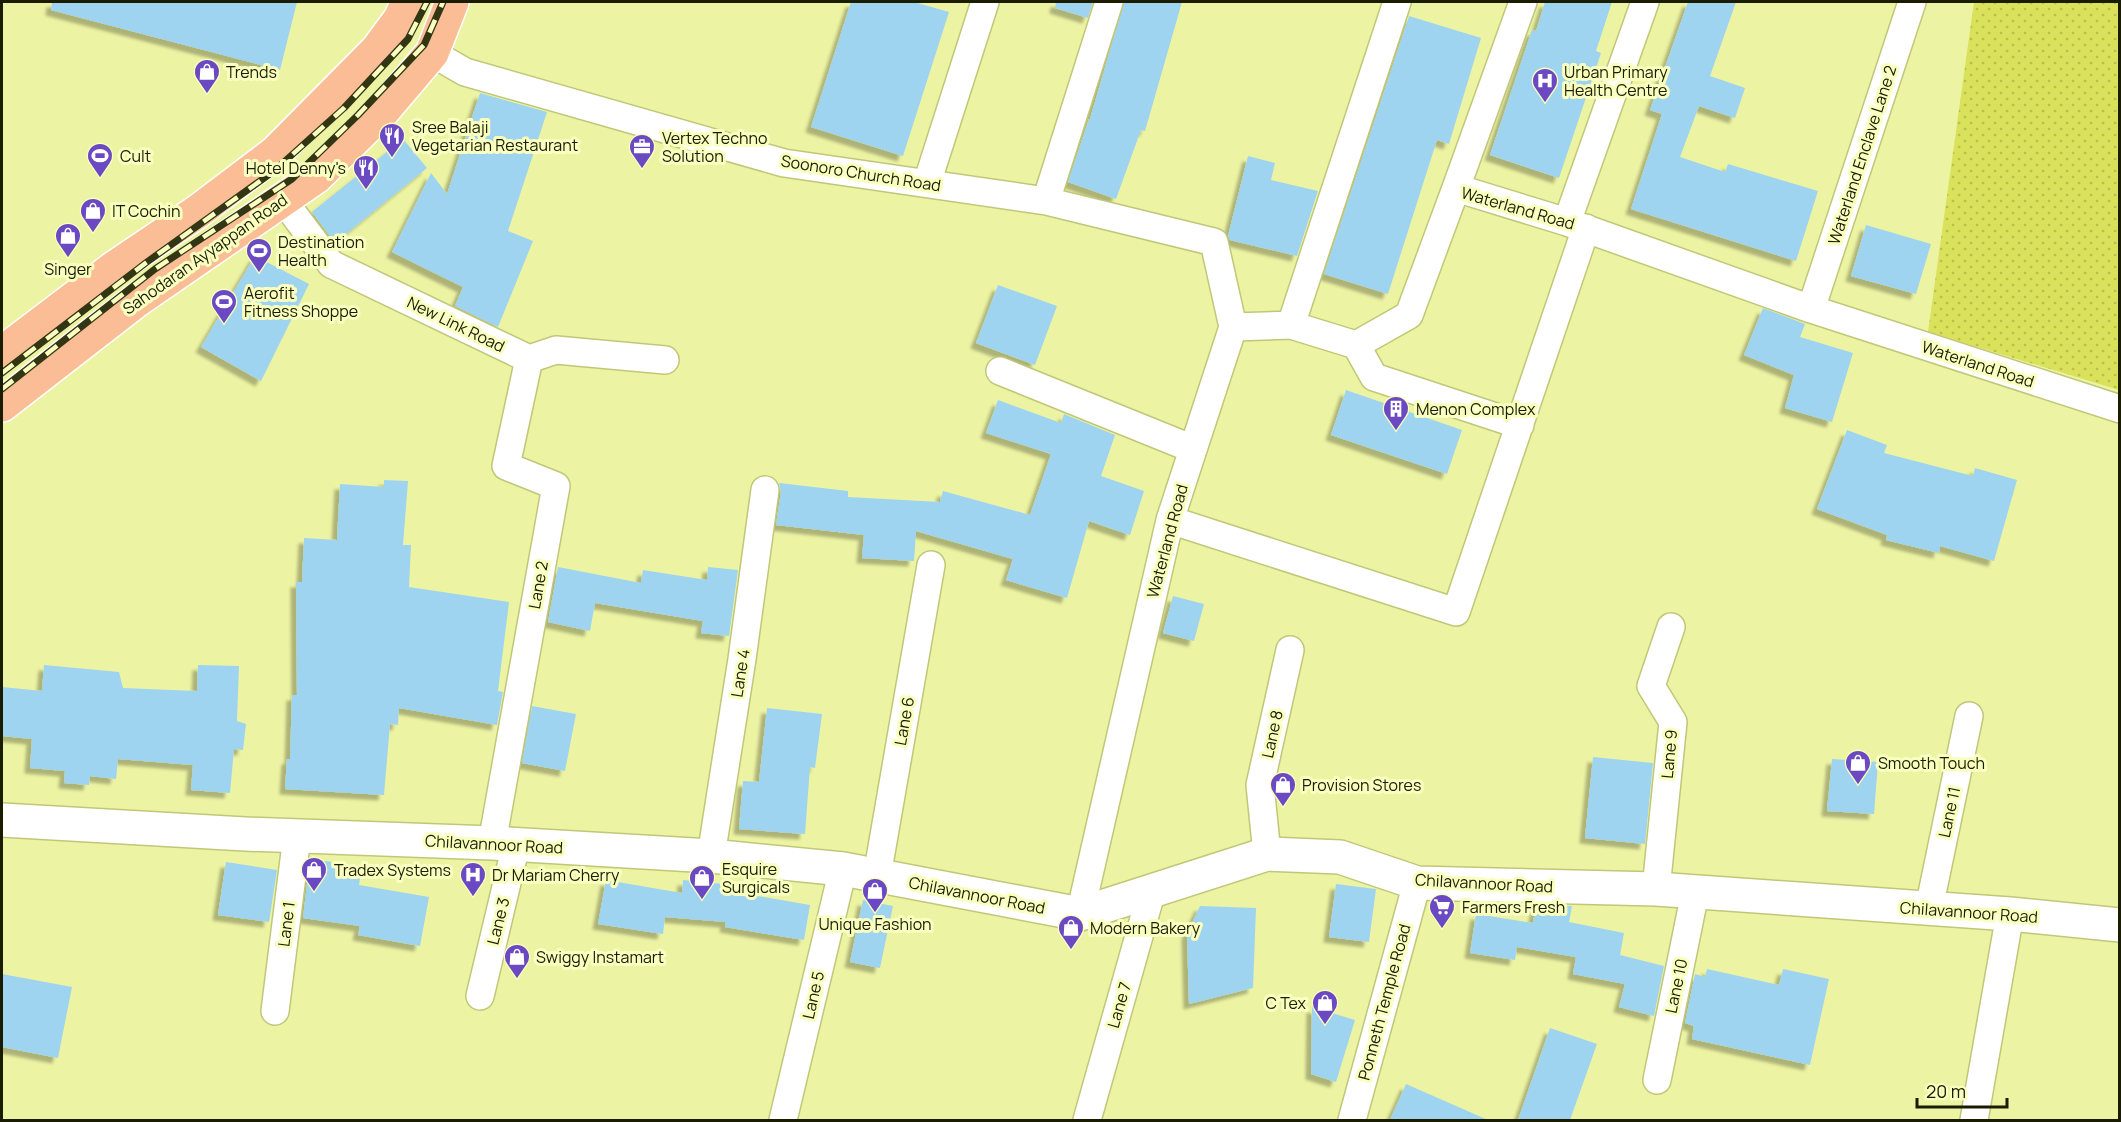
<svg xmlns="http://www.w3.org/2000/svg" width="2121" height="1122" viewBox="0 0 2121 1122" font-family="Manrope,sans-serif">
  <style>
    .grass { fill: url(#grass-dots) }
    .building { fill: #9fd4f0; filter: url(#shadow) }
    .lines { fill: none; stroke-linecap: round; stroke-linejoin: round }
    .street-casing { stroke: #c1c778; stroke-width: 30 }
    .secondary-casing { stroke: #c1c778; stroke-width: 36 }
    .primary-casing { stroke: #fff; stroke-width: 36 }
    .street { stroke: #fff; stroke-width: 27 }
    .secondary { stroke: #fff; stroke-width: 33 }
    .primary { stroke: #fabd95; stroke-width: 33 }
    .rail-casing { stroke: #333613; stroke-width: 7 }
    .rail { stroke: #f9ffbf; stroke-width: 4.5; stroke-dasharray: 14; stroke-linecap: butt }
    .labels { text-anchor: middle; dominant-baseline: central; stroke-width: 6; stroke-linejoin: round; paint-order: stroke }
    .poi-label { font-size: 16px; fill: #1a1c00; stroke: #f9ffbf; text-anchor: start }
    .street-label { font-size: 16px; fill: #1a1c00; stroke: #f9ffbf }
  </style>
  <defs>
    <pattern id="grass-dots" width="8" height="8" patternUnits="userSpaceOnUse" patternTransform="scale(1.5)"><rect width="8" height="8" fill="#dae15b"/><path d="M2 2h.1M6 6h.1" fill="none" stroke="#bac04d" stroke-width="1.8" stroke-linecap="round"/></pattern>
    <filter id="shadow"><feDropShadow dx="-5.5" dy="5.5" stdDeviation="1.5" flood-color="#0004"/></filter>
  </defs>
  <rect width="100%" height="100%" fill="#ecf3a2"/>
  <path class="grass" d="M 1974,2 L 2119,2 L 2119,390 L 1928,332 Z"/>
  <path class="building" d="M 52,2 L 297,2 L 280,70 L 51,10 Z
    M 851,2 L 914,2 L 949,12 L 903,156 L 811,127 Z
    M 1056,2 L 1093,2 L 1088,18 L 1055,8 Z
    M 1124,2 L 1182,2 L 1145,131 L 1141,130 L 1116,199 L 1068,182 L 1089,119 L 1090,119 Z
    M 1545,2 L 1612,2 L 1596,51 L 1601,53 L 1559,178 L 1490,155 L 1532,30 L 1536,31 Z
    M 1688,2 L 1736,2 L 1710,76 L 1745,88 L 1735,118 L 1699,106 L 1680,157 L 1725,172 L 1728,164 L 1818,191 L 1796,261 L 1631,209 L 1662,114 L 1650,110 Z
    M 1409,16 L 1481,38 L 1449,144 L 1437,140 L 1388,294 L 1324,274 Z
    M 480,93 L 547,112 L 508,231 L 533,241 L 498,327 L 455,306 L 463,287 L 392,252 L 431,173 L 447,194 Z
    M 403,139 L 427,168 L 335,243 L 312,212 Z
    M 1248,156 L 1275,163 L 1271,180 L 1318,191 L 1297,256 L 1230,240 L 1228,236 Z
    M 1866,225 L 1931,244 L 1916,294 L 1851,276 Z
    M 255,256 L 309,284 L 261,381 L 201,347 Z
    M 998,285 L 1057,306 L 1035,365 L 976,343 Z
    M 1763,308 L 1805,324 L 1800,337 L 1853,353 L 1832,422 L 1785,408 L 1794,375 L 1744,355 Z
    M 1346,390 L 1462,430 L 1447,474 L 1331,435 Z
    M 998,400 L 1061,423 L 1064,414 L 1115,435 L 1101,476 L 1144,491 L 1130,535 L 1089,521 L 1067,598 L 1006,580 L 1013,559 L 916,531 L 914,561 L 862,558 L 864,535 L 776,525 L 781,492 L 779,483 L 848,491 L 848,497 L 940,502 L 943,491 L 1030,515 L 1051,454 L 986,433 Z
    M 1847,430 L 1887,445 L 1884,453 L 1973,476 L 1975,468 L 2017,480 L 1994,561 L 1940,546 L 1939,553 L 1886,540 L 1887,535 L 1817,509 Z
    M 384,480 L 408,481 L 403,545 L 411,545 L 409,587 L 509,602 L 498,691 L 503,692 L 497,725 L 399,708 L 398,725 L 390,724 L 384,795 L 285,789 L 287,759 L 290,759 L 292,695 L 297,695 L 296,582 L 302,582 L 304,538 L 337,540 L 340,484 L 384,487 Z
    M 558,567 L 641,583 L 643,570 L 707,580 L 708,567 L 738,570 L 729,636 L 701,633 L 703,621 L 595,603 L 590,631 L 548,622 Z
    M 1173,596 L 1204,604 L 1194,641 L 1163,633 Z
    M 44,665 L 119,672 L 123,688 L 197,691 L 198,665 L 239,666 L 237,721 L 246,724 L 243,750 L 234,749 L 230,793 L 191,790 L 193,765 L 118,759 L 116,779 L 90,776 L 89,785 L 64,783 L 65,771 L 30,768 L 32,739 L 2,736 L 2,687 L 42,691 Z
    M 532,706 L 576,714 L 565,771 L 522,763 Z
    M 767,708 L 822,714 L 815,768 L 810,767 L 805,834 L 739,829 L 743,781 L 759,782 Z
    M 1593,757 L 1653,763 L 1645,844 L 1585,838 Z
    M 1832,759 L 1878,762 L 1874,814 L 1827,811 Z
    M 310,859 L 362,866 L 359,885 L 429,897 L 420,946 L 358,935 L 360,926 L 303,918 Z
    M 226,862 L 277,870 L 269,922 L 218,915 Z
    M 606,880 L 682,893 L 683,880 L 723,884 L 723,890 L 810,905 L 804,940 L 725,927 L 726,922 L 665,917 L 663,934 L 598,924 Z
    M 1336,884 L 1376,889 L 1369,942 L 1329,937 Z
    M 863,900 L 893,906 L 880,968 L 850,962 Z
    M 1536,905 L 1572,906 L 1569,922 L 1624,933 L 1620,955 L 1664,966 L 1654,1016 L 1619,1007 L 1625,984 L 1573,974 L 1576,957 L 1517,947 L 1515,960 L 1470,953 L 1476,914 L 1533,923 Z
    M 1200,906 L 1256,908 L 1253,988 L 1189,1004 L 1187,934 Z
    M 1707,969 L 1779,985 L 1783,969 L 1829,979 L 1810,1065 L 1692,1039 L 1694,1026 L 1685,1023 L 1695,974 L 1705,977 Z
    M 2,974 L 72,987 L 58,1058 L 2,1047 Z
    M 1312,1007 L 1355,1020 L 1336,1082 L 1311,1074 Z
    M 1550,1028 L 1597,1044 L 1570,1120 L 1518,1120 Z
    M 1406,1084 L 1488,1120 L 1390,1120 Z"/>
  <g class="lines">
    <defs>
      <path id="street" d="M 432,53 L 465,72 L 784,163 L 1046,201 L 1214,242 L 1233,327
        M 927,183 L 985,2
        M 1456,188 L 1523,2
        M 283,200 L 331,264 L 529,359 L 556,350 L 665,360
        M 1046,201 L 1109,2
        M 1567,222 L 1645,2
        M 1811,309 L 1912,2
        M 1291,325 L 1397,2
        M 1233,327 L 1291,325 L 1356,345 L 1409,315 L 1456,188 L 1567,222 L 1811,309 L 2120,409
        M 1356,345 L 1374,377 L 1520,425
        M 1000,371 L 1193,449
        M 1170,520 L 1456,612 L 1586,228
        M 492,843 L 556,486 L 506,466 L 529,359
        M 1267,854 L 1260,785 L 1290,650
        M 711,856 L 742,659 L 765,490
        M 877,876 L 931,565
        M 1656,889 L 1673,722 L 1651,686 L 1671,627
        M 1929,908 L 1969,716
        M 1080,914 L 1170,520 L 1233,327
        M 480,996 L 516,845
        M 275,1011 L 297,836
        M 1657,1080 L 1695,893
        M 783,1120 L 843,869
        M 1087,1120 L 1152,890
        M 1352,1120 L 1417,883
        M 1974,1120 L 2010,914"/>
      <path id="secondary" d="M 2,820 L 245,834 L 492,843 L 711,856 L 843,869 L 1080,914 L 1267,854 L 1340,857 L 1417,883 L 1656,889 L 2010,914 L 2120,925"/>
      <path id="primary" d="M 2,353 L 114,268 L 197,212 L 275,153 L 377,50 L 400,19 L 408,2
        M 2,405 L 136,301 L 316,177 L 382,112 L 432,53 L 452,2"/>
    </defs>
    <use href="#street" class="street-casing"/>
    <use href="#secondary" class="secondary-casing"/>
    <use href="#primary" class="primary-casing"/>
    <use href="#street" class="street"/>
    <use href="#secondary" class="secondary"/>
    <use href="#primary" class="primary"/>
    <defs>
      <path id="rail" d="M 2,373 L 147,262 L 274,171 L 344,108 L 382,67 L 408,39 L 427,2
        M 2,389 L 155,269 L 292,179 L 358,115 L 424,45 L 443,2"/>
    </defs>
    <use href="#rail" class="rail-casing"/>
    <use href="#rail" class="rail"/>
  </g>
  <defs>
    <symbol id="shop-pin" viewBox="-11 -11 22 30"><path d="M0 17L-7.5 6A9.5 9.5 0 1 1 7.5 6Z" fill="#6b49c2" stroke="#f9ffbf"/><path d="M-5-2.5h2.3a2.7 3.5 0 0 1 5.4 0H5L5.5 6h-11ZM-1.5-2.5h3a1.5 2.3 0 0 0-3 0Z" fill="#fff"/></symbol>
    <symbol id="hospital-pin" viewBox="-11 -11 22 30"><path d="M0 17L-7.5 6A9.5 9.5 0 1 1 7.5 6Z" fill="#6b49c2" stroke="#f9ffbf"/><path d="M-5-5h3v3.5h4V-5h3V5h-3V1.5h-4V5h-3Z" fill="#fff"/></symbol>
    <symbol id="restaurant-pin" viewBox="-11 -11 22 30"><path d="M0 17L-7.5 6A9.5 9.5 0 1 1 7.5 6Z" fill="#6b49c2" stroke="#f9ffbf"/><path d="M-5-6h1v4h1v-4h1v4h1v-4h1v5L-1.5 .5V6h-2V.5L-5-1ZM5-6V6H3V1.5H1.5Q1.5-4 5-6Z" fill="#fff"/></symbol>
    <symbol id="office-pin" viewBox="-11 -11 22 30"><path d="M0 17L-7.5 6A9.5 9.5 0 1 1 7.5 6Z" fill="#6b49c2" stroke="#f9ffbf"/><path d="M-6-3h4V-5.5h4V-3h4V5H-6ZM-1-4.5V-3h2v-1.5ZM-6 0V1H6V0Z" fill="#fff"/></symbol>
    <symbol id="stadium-pin" viewBox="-11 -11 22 30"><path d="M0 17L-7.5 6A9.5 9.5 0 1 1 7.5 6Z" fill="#6b49c2" stroke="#f9ffbf"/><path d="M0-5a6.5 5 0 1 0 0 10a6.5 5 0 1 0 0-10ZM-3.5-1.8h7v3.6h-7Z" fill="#fff"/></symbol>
    <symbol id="building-pin" viewBox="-11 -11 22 30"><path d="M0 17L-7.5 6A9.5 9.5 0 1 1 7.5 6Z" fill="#6b49c2" stroke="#f9ffbf"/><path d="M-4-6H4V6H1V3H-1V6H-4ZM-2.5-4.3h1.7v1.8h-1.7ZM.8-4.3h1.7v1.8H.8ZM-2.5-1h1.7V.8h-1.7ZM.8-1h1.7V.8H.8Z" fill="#fff"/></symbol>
    <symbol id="supermarket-pin" viewBox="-11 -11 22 30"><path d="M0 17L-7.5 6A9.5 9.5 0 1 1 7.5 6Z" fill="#6b49c2" stroke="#f9ffbf"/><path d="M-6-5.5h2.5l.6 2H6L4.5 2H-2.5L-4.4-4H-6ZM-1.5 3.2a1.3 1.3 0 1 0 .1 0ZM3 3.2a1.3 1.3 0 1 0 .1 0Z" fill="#fff"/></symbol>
  </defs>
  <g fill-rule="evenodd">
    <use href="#shop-pin" x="192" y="57" width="30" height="40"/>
    <use href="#hospital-pin" x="1530" y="66" width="30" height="40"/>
    <use href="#restaurant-pin" x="377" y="121" width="30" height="40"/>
    <use href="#office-pin" x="627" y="132" width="30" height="40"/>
    <use href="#stadium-pin" x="85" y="141" width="30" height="40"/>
    <use href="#restaurant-pin" x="351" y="153" width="30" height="40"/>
    <use href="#shop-pin" x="78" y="196" width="30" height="40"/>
    <use href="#shop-pin" x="53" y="221" width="30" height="40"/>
    <use href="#stadium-pin" x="244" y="236" width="30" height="40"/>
    <use href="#stadium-pin" x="209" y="287" width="30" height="40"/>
    <use href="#building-pin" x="1381" y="394" width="30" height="40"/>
    <use href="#shop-pin" x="1843" y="748" width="30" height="40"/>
    <use href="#shop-pin" x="1268" y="770" width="30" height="40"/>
    <use href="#shop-pin" x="299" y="855" width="30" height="40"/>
    <use href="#hospital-pin" x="458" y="860" width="30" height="40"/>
    <use href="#shop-pin" x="687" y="863" width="30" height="40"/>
    <use href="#shop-pin" x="860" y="876" width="30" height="40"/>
    <use href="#supermarket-pin" x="1427" y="892" width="30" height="40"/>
    <use href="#shop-pin" x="1056" y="913" width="30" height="40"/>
    <use href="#shop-pin" x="502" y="942" width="30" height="40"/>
    <use href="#shop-pin" x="1310" y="988" width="30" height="40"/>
  </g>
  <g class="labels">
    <g class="poi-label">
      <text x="226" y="72">Trends</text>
      <text x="1564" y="72">Urban Primary<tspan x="1564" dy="18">Health Centre</tspan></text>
      <text x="412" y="127">Sree Balaji<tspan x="412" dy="18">Vegetarian Restaurant</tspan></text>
      <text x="662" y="138">Vertex Techno<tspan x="662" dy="18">Solution</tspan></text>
      <text x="120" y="156">Cult</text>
      <text x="346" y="168" text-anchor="end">Hotel Denny's</text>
      <text x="112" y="211">IT Cochin</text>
      <text x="278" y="242">Destination<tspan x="278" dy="18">Health</tspan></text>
      <text x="68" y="269" text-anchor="middle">Singer</text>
      <text x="244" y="293">Aerofit<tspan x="244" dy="18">Fitness Shoppe</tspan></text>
      <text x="1416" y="409">Menon Complex</text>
      <text x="1878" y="763">Smooth Touch</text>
      <text x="1302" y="785">Provision Stores</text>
      <text x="722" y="869">Esquire<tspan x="722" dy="18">Surgicals</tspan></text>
      <text x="334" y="870">Tradex Systems</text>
      <text x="492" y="875">Dr Mariam Cherry</text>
      <text x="1462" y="907">Farmers Fresh</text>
      <text x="875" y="924" text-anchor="middle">Unique Fashion</text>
      <text x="1090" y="928">Modern Bakery</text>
      <text x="536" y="957">Swiggy Instamart</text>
      <text x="1306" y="1003" text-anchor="end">C Tex</text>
    </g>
    <g class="street-label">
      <text transform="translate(1862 155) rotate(-72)">Waterland Enclave Lane 2</text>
      <text transform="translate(861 173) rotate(9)">Soonoro Church Road</text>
      <text transform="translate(1518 208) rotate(16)">Waterland Road</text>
      <text transform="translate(205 254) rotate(-35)">Sahodaran Ayyappan Road</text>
      <text transform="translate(456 324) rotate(26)">New Link Road</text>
      <text transform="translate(1978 364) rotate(18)">Waterland Road</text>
      <text transform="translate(1167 541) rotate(-75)">Waterland Road</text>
      <text transform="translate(538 585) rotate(-80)">Lane 2</text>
      <text transform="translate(740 673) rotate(-81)">Lane 4</text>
      <text transform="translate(904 721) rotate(-80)">Lane 6</text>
      <text transform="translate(1272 734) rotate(-78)">Lane 8</text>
      <text transform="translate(1669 754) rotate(-85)">Lane 9</text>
      <text transform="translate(1949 812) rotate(-78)">Lane 11</text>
      <text transform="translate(494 844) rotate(3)">Chilavannoor Road</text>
      <text transform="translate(1484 883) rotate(3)">Chilavannoor Road</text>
      <text transform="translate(977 895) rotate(11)">Chilavannoor Road</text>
      <text transform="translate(1969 912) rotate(4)">Chilavannoor Road</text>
      <text transform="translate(498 921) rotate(-76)">Lane 3</text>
      <text transform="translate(286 924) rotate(-83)">Lane 1</text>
      <text transform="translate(1676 986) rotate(-78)">Lane 10</text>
      <text transform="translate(813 995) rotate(-77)">Lane 5</text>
      <text transform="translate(1384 1002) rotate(-75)">Ponneth Temple Road</text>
      <text transform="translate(1119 1005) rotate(-74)">Lane 7</text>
    </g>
  </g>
  <rect width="2121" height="1122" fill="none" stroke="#1a1c00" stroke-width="6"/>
  <path d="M1917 1098v9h90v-9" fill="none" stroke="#1a1c00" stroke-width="3"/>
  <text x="1926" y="1098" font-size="18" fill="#1a1c00" stroke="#f9ffbf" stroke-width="4.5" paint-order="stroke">20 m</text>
</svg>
